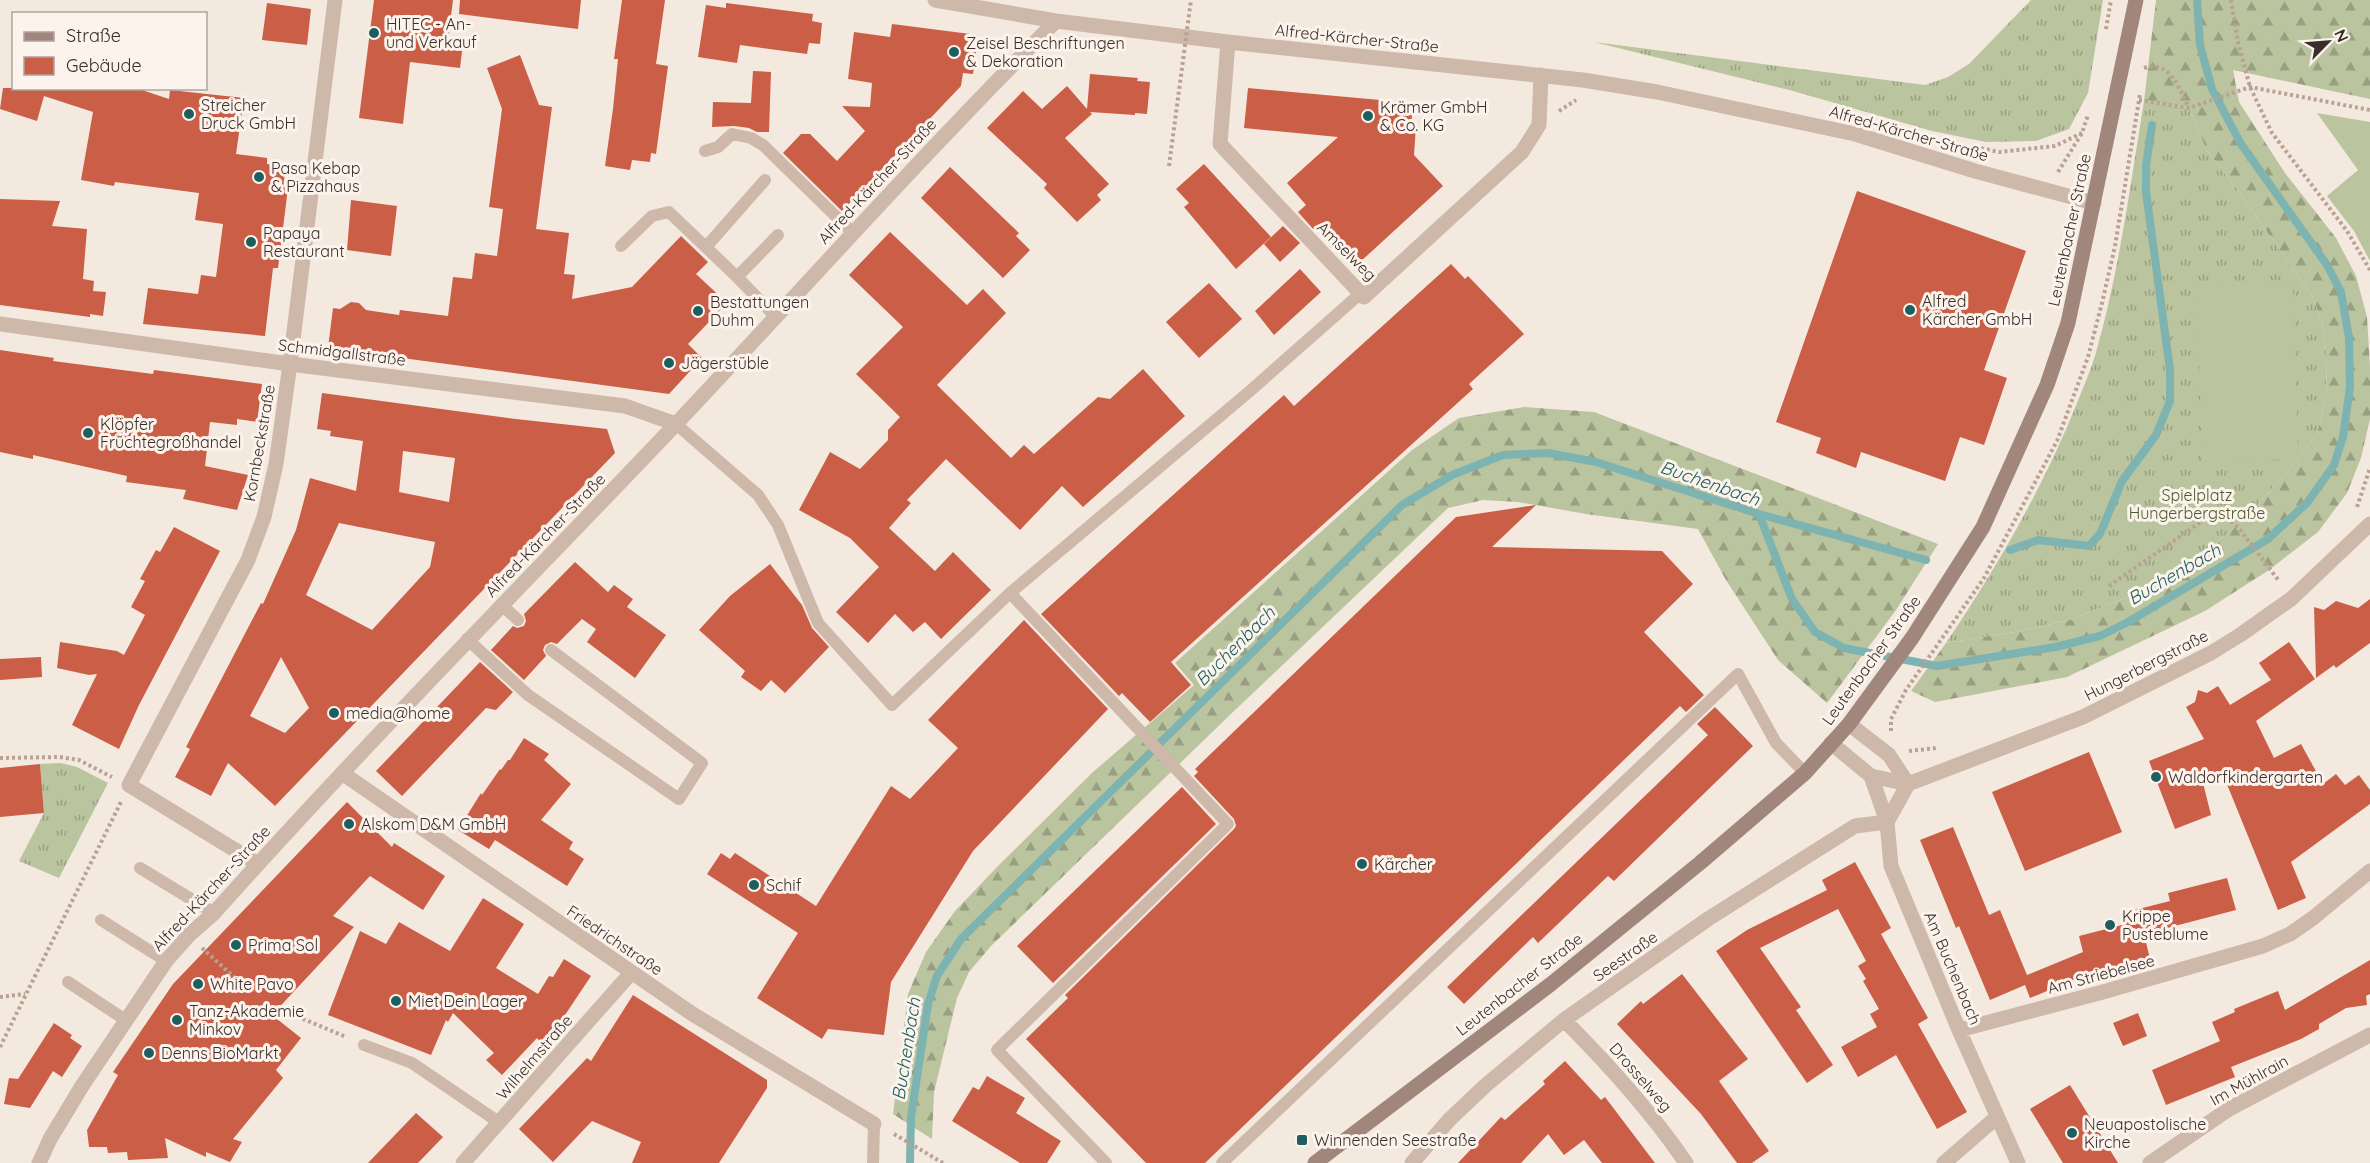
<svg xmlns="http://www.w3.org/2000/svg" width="2370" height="1163" font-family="Quicksand,sans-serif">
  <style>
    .grass { fill: url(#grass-tufts) }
    .forest { fill: url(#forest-firs) }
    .garden { fill: #bac49e }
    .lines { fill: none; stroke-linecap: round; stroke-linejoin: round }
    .stream { stroke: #7db3b1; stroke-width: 8 }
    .building { fill: #cb5e47; fill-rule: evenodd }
    .path { stroke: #b9a294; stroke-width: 4; stroke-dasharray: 3 3; stroke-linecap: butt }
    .lane { stroke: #cdb8aa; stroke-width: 12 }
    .street { stroke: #cdb8aa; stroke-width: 15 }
    .secondary { stroke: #a1877b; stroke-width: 15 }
    .path-bridge { stroke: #b9a294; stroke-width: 4; stroke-dasharray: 3 3; stroke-linecap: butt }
    .poi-dot { fill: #1d5e5e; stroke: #fbf3ec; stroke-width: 2 }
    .labels { text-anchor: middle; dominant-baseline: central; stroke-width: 6; stroke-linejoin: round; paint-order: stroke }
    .poi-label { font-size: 16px; fill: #3a2e2a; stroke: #fbf3ec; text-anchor: start }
    .street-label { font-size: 16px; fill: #3a2e2a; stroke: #fbf3ec }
    .park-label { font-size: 16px; fill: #4c5a2c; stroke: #fbf3ec }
    .water-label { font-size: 18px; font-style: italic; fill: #1d5e5e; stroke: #fbf3ec }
  </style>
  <defs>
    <pattern id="grass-tufts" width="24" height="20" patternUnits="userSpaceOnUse" patternTransform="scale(1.5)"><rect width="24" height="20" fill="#bac49e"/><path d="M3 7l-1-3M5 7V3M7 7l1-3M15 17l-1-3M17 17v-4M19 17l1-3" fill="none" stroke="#98a081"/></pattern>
    <pattern id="forest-firs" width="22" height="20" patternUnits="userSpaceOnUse" patternTransform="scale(1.5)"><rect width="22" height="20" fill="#bac49e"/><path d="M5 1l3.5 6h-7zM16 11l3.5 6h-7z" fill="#98a081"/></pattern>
  </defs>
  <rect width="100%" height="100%" fill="#f4e9df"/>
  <path class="grass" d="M2031 0H2103L2088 93 2069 129 2036 141 1986 142 1932 131 1793 91 1594 42 1925 85 1948 77 1969 64Z
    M2144 101 2189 108 2207 151 2234 185 2312 296 2322 322 2327 357 2326 397 2317 434 2298 459 2247 517 2221 539 2147 589 2070 620 2015 632 1946 643C1997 567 2043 488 2077 403 2083 388 2090 372 2095 356 2119 273 2130 187 2144 101Z
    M61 763 77 767 108 783 59 878 19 861 44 813 40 764Z"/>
  <path class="forest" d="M2156 0H2370V99L2233 70 2239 102 2285 173 2336 238 2356 276 2367 317 2370 367V419L2361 458 2347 493 2318 532 2269 570 2205 611 2067 677 1935 702 1911 691 1946 643 2015 632 2070 620 2147 589 2221 539 2247 517 2298 459 2317 434 2326 397 2327 357 2322 322 2312 296 2234 185 2207 151 2189 108 2144 101Z
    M1524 407 1594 412 1938 544 1896 610 1827 703 1778 660 1726 580 1698 529 1586 514 1518 502 1483 500 1448 508 1233 712 991 946 969 972 957 998 934 1092 932 1139 893 1114 908 994 926 952 955 911 998 866 1093 772 1194 685 1175 663 1412 450 1459 418Z"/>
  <path class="garden" d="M2317 113 2370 122V261L2354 231 2327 196 2358 170Z
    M2293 280 2298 459 2202 462 2197 282Z"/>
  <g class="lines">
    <path class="stream" d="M1759 514 1926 560
      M2010 550 2038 540 2089 546 2100 534 2122 481 2156 435 2170 401V370L2146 192V166L2152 125
      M910 1163 911 1117 928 1004 937 976 961 939 1402 505 1452 475 1503 455 1548 453 1596 462 1759 514 1792 599 1815 632 1844 648 1937 666 2055 647 2100 636 2128 622 2268 539 2307 503 2334 465 2343 437 2350 387 2349 338 2341 292 2327 265 2241 144 2212 89 2200 45 2197 0"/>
  </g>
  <path class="building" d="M374 0H453L448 41 463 43 460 68 410 62 403 124 359 118Z
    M460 0H581L578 29 459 14Z
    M622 0H665L656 64 668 66 656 154 651 153 650 162 632 160 630 170 605 166 613 109 618 59H614Z
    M267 3 311 9 307 45 262 40Z
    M726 3 813 14 812 21 822 23 820 44 809 43 807 54 740 45 737 63 698 57 706 5 726 8Z
    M892 24 978 35 973 74 963 73 961 86 842 211 783 153 801 134H810L837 161 865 131 842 106 870 107 872 83 848 79 854 32 890 37Z
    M520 55 539 105 552 107 536 229 569 233 564 274 575 275 572 299 632 287 681 236 708 262 696 274 727 303 688 344 702 358 669 394 328 348 333 308 340 309 351 302 359 303 366 310 399 315 400 310 448 316 453 277 472 279 475 253 497 256 503 209 489 207 502 109 487 68Z
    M753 71 771 72 769 132H757L749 128 734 126 712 127 713 102 751 103Z
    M1090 74 1138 78 1137 81 1150 82 1147 114 1135 113V115L1090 112 1092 114 1065 138 1109 184 1097 195 1101 200 1077 222 1044 188 1047 184 987 128 1023 91 1042 109 1067 86 1087 109Z
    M3 88H136L169 99 170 90 244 98 236 154 267 158V164L286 167 283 187 288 188 278 268H273L265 336 143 324 148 288 198 294 201 275 216 277 223 224 195 220 199 193 115 182 114 186 81 180 93 112 44 96 37 121 0 109Z
    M1248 88 1413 103 1411 126H1416L1414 155 1443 186 1359 263 1322 223 1314 230 1298 212 1306 205 1287 183 1338 137 1244 128Z
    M1204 164 1271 237 1236 269 1184 207 1189 203 1176 189Z
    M950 167 1019 233 1016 236 1030 250 1003 278 921 198Z
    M1857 191 2026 251 1984 370 2007 378 1984 445 1960 437 1945 481 1861 452 1856 468 1816 453 1821 438 1776 422Z
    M0 199 60 201 52 226 87 229 83 279 94 281 93 291 106 292 103 316 90 314V317L0 305Z
    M351 200 397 206 391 256 347 250Z
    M1283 226 1300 243 1280 262 1264 244Z
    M890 232 967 305 983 289 1006 313 937 385 1011 458 1024 445 1034 454 1098 397 1110 399 1143 369 1185 416 1083 507 1062 486 1020 530 946 459 907 500 911 503 889 528 935 571 953 552 991 590 941 639 925 622 913 632 895 614 868 643 836 612 879 567 850 538 799 510 830 452 860 469 888 440V430L900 417 856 374 903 327 849 275Z
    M1451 264 1465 279 1468 276 1524 334 1469 384 1473 389 1171 662 1191 685 1150 722 1122 693 1119 696 1041 614 1284 395 1294 406Z
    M1300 269 1321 292 1274 335 1255 311Z
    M1209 283 1242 319 1199 358 1166 322Z
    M0 350 54 358 53 361 153 374 154 370 262 384 257 422 237 419V425L210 422 205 466 248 475 237 510 183 499 186 490 126 482 127 476 33 455V459L0 452Z
    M322 393 516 419 607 429 615 453 275 806 228 763 211 796 175 777 190 749 186 747 261 603 263 604 296 530 310 478 356 491 363 441 330 436 331 431 317 429ZM403 451 455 458 449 502 399 492ZM339 523 435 542 430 567 372 630 306 595ZM281 657 309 708 285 733 250 716Z
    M1536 505 1492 547 1662 551 1693 584 1644 632 1704 695 1686 712 1680 706 1205 1163H1146L1026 1039 1068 998 1065 995 1234 829 1236 826 1234 819 1194 776 1198 772 1195 769 1456 517Z
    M174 527 220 551 139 705 119 749 72 725 97 674 89 675 57 668 60 642 117 651 124 655 145 615 131 607 145 581 140 579 156 550 160 552Z
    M575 562 608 592 614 585 633 599 627 607 666 635 635 678 587 642 596 629 582 619 557 644 551 642 545 645 543 650 546 656 524 680 491 650 513 626 517 628 524 626 526 621 524 614Z
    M770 564 802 605 812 628 829 647 785 693 771 680 761 691 741 677 745 671 699 630 730 596Z
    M2370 599V643L2336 668 2334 665 2316 678 2314 607 2324 610 2336 601 2358 608Z
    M1024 620 1108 709 973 851 891 982 884 1035 828 1029 822 1039 757 998 798 933 707 874 721 853 730 859 735 853 816 906 891 786 910 799 958 748 928 720Z
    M2289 642 2315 679 2256 721 2274 758 2301 744 2323 784 2336 774 2345 785 2359 775 2370 790V804L2291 862 2306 898 2278 910 2222 772 2202 779 2211 815 2175 829 2149 761 2204 739 2186 707 2195 702 2198 690 2207 693 2218 686 2230 705 2271 680 2259 663Z
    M41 657 42 677 0 680V659Z
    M480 662 513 692 496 710 486 708 402 796 376 771Z
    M1715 707 1753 746 1614 881 1608 876 1538 943 1533 937 1464 1004 1447 987 1708 735 1697 724Z
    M524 738 549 754 544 760 571 784 541 820 573 842 569 849 584 859 567 886 495 840 489 849 458 830 481 793 482 795 500 769 501 770 508 760H510Z
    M2089 752 2122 832 2025 871 1992 792Z
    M40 764 44 813 0 817V768Z
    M1182 787 1216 824 1053 983 1017 946Z
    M347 802 392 847 394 843 445 876 423 910 370 876 333 916 354 927 272 1015 301 1038 276 1070 283 1078 233 1139 242 1142 230 1162 206 1152V1157L165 1138 168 1158 128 1160 127 1152 108 1153 107 1147H89L87 1130 118 1075 113 1072 173 984Z
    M1953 827 1989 915 2000 910 2027 975 2083 952 2079 936 2126 924 2123 913 2170 901 2168 893 2227 878 2236 910 2144 934 2150 959 2076 979 2030 998 2025 985 1990 1000 1959 926 1956 928 1920 840Z
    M1855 862 1891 928 1881 934 1928 1018 1918 1024 1967 1112 1937 1129 1896 1055 1858 1077 1841 1047 1877 1027 1870 1014 1879 1009 1863 981 1866 979 1858 966 1866 961 1838 909 1760 948 1801 1007 1796 1010 1833 1065 1807 1083 1716 951 1747 930 1827 890 1822 880Z
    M483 898 524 924 496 968 538 994 549 976 553 977 564 959 591 976 561 1021 541 1043 537 1038 502 1075 486 1060 494 1053 453 1013 448 1022 446 1020 431 1055 328 1015 360 931 386 944 399 922 450 951Z
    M2370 960V994L2366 996 2367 1005 2346 1008 2319 1024V1029L2301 1039 2231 1067 2235 1077 2166 1105 2152 1070 2220 1041 2212 1022 2235 1012 2234 1009 2278 991 2285 1010Z
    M1682 974 1748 1059 1719 1081 1769 1151 1752 1163H1737L1701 1114 1617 1024 1641 1001 1643 1004Z
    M633 995 767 1080V1088L719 1163H632L641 1142 592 1121 553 1162 519 1129 587 1058 591 1061Z
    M2138 1013 2147 1036 2123 1046 2113 1023Z
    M54 1023 72 1035 70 1038 82 1046 62 1077 53 1071 30 1108 4 1104 9 1078 18 1079Z
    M1565 1061 1601 1100 1605 1097 1655 1163H1602L1584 1140 1564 1155 1548 1134 1521 1163H1458L1501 1117 1505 1120 1545 1084 1543 1081Z
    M987 1076 1025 1098 1016 1113 1061 1141 1047 1163H1020L952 1121 973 1087 979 1090Z
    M2070 1085 2118 1163H2063L2030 1109Z
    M416 1113 443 1137 418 1163H368Z"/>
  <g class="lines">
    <path class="path" d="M2231 0 2238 42 2250 87 2272 133 2347 231 2370 270
      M2106 29 2111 0
      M2144 68C2170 60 2179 88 2189 108
      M2139 100 2189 108 2250 87 2370 110
      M1559 111 1576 100
      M1975 147 1999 152 2055 146 2082 133
      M2058 172 2082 133 2088 115
      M2357 507 2370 468
      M2109 586 2218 510 2238 527 2279 581
      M1891 731V719L1906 690 1984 578 2057 441 2088 357 2102 303 2115 246 2140 94
      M1909 751 1937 748
      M0 758 60 757 79 760 112 777
      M202 948 246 988
      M0 997 25 994
      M275 1007 346 1037
      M0 1047 121 802
      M894 1134 943 1163"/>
    <path class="lane" d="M705 151 718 147 732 134 751 138 763 145 853 233
      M621 246 652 216 669 212 737 277
      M706 247 765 180
      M775 316 737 277 778 235
      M676 424 758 495 778 525 818 623 892 705 1010 593 1250 391 1361 293
      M1010 593 1228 824 997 1050 1106 1163
      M502 605 518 620
      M467 639 528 695 679 799 702 763 551 650
      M140 868 214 913
      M101 920 166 961
      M68 982 127 1021
      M364 1045 412 1063 500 1123
      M873 1163 874 1124
      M1222 1163 1738 674 1776 743 1805 773"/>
    <path class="street" d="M935 0 1056 21 1228 42 1583 80 1657 92 1855 134 1975 171 2094 203
      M1228 42 1220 144 1364 297 1522 152 1539 125 1541 75
      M0 324 290 364 625 406 676 424
      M1849 724 1889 755 1908 784
      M1831 743 1871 776 1908 784
      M342 773 691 1013 874 1124
      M1908 784 2083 717 2211 653 2240 635 2291 599 2370 524
      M1908 784 1887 822 1891 866 1959 1030 2018 1163
      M258 864 129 785 248 560 264 517 276 464 290 364 335 0
      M1564 1020C1609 1065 1650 1110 1686 1163
      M1959 1030 2103 992 2263 946 2290 934 2313 918 2370 871
      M39 1163 50 1139 82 1086 166 961 189 935 214 913C363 746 521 587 675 425 802 290 925 152 1056 21
      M463 1163 631 973
      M1412 1163 1449 1120 1486 1085 1564 1020 1708 919 1855 826 1887 822 1871 776
      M1944 1163 1997 1117
      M2150 1163 2229 1109 2370 1035"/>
    <path class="secondary" d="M1315 1163 1551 984 1700 863 1805 773 1849 724 1912 638 1983 527 2047 385 2068 323 2136 0"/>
    <path class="path-bridge" d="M1169 166 1191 0"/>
  </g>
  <g class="poi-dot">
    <circle cx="374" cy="33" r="6"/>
    <circle cx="954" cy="52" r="6"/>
    <circle cx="189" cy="114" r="6"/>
    <circle cx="1368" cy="116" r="6"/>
    <circle cx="259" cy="177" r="6"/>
    <circle cx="251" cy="242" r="6"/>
    <circle cx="1910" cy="310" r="6"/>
    <circle cx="698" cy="311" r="6"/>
    <circle cx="669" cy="363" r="6"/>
    <circle cx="88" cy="433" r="6"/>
    <circle cx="334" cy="713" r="6"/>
    <circle cx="2156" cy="777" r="6"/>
    <circle cx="349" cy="824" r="6"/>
    <circle cx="1362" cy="864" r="6"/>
    <circle cx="754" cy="885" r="6"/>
    <circle cx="2110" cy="925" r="6"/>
    <circle cx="236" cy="945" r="6"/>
    <circle cx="198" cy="984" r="6"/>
    <circle cx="396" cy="1001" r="6"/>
    <circle cx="177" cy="1020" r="6"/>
    <circle cx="149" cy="1053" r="6"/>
    <circle cx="2072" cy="1133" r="6"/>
    <rect x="1296" y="1134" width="12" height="12" rx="3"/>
  </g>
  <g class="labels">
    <g class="poi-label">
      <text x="386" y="24">HITEC - An-<tspan x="386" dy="18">und Verkauf</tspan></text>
      <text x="966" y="43">Zeisel Beschriftungen<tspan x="966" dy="18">&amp; Dekoration</tspan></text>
      <text x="201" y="105">Streicher<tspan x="201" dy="18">Druck GmbH</tspan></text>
      <text x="1380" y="107">Krämer GmbH<tspan x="1380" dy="18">&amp; Co. KG</tspan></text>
      <text x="271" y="168">Pasa Kebap<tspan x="271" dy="18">&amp; Pizzahaus</tspan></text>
      <text x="263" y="233">Papaya<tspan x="263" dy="18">Restaurant</tspan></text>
      <text x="1922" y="301">Alfred<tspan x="1922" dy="18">Kärcher GmbH</tspan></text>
      <text x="710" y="302">Bestattungen<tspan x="710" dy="18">Duhm</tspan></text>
      <text x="681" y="363">Jägerstüble</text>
      <text x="100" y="424">Klöpfer<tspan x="100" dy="18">Früchtegroßhandel</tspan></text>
      <text x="346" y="713">media@home</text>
      <text x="2168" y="777">Waldorfkindergarten</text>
      <text x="361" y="824">Alskom D&amp;M GmbH</text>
      <text x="1374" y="864">Kärcher</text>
      <text x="766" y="885">Schif</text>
      <text x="2122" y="916">Krippe<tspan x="2122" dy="18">Pusteblume</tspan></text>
      <text x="248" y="945">Prima Sol</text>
      <text x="210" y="984">White Pavo</text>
      <text x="408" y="1001">Miet Dein Lager</text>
      <text x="189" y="1011">Tanz-Akademie<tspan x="189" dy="18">Minkov</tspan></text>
      <text x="161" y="1053">Denns BioMarkt</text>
      <text x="2084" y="1124">Neuapostolische<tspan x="2084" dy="18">Kirche</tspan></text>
      <text x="1314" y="1140">Winnenden Seestraße</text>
    </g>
    <g class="street-label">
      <text transform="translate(1357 38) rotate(6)">Alfred-Kärcher-Straße</text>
      <text transform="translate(1909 133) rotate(16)">Alfred-Kärcher-Straße</text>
      <text transform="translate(877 181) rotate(-47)">Alfred-Kärcher-Straße</text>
      <text transform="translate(2069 230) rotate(-78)">Leutenbacher Straße</text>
      <text transform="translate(1347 251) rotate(45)">Amselweg</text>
      <text transform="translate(342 352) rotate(7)">Schmidgallstraße</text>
      <text transform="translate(259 443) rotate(-80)">Kornbeckstraße</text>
      <text transform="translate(545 535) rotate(-46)">Alfred-Kärcher-Straße</text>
      <text transform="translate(1871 660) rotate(-54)">Leutenbacher Straße</text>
      <text transform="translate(2146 665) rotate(-27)">Hungerbergstraße</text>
      <text transform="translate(211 888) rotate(-47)">Alfred-Kärcher-Straße</text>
      <text transform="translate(615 940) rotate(34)">Friedrichstraße</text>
      <text transform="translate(1625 956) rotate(-35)">Seestraße</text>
      <text transform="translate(1953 968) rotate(67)">Am Buchenbach</text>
      <text transform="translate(2101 974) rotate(-15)">Am Striebelsee</text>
      <text transform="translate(1519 984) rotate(-38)">Leutenbacher Straße</text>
      <text transform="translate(534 1057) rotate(-49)">Wilhelmstraße</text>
      <text transform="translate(1641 1077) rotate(49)">Drosselweg</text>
      <text transform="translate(2249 1080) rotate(-29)">Im Mühlrain</text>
    </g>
    <g class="park-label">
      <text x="2197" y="495">Spielplatz<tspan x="2197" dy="18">Hungerbergstraße</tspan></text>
    </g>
    <g class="water-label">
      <text transform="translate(1710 483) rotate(19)">Buchenbach</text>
      <text transform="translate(2174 574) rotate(-30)">Buchenbach</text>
      <text transform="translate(1235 646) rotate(-45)">Buchenbach</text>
      <text transform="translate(906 1049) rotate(-81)">Buchenbach</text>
    </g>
  </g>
  <rect x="12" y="12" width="195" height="78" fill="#fbf3ec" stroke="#aea49e" stroke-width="1.5"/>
  <rect x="24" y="32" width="30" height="9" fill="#a1877b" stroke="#aea49e" stroke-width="1.5"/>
  <text x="66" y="42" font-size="18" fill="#3a2e2a">Straße</text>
  <rect x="24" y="57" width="30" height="18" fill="#cb5e47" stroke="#aea49e" stroke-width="1.5"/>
  <text x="66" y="72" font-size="18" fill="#3a2e2a">Gebäude</text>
  <g transform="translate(2328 42) rotate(65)" stroke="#fbf3ec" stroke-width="4.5" paint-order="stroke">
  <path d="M0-4.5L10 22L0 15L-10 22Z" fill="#3a2e2a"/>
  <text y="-9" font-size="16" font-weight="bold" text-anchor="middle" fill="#3a2e2a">N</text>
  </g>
</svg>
